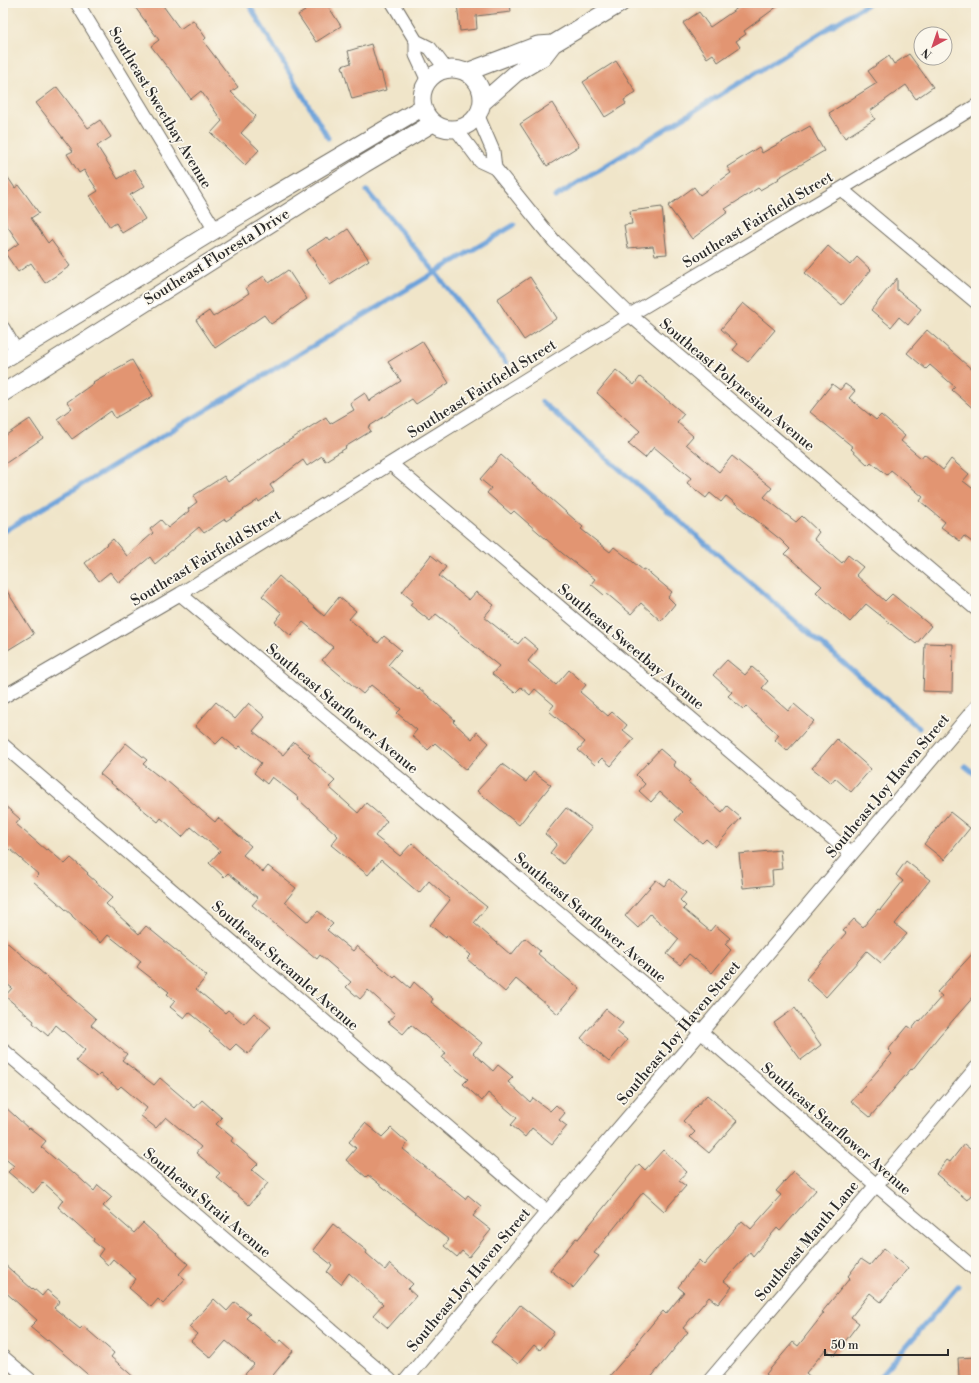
<svg xmlns="http://www.w3.org/2000/svg" width="979" height="1383" font-family="'Libre Bodoni',serif">
  <style>
    .lines { fill: none; stroke-linecap: round; stroke-linejoin: round }
    .stream { stroke: #6ca2da; stroke-width: 5 }
    .building { fill: #e29572 }
    .minor-casing { stroke: #706c62; stroke-width: 15 }
    .tertiary-casing { stroke: #706c62; stroke-width: 19 }
    .minor { stroke: #fff; stroke-width: 13 }
    .tertiary { stroke: #fff; stroke-width: 17 }
    .labels { text-anchor: middle; dominant-baseline: central; stroke-width: 3.5; stroke-linejoin: round; paint-order: stroke }
    .street-label { font-size: 15px; fill: #2b2b2b; stroke: #fbf7ec }
  </style>
  <rect width="100%" height="100%" fill="#fbf7ec"/>
  <filter id="ink" filterUnits="userSpaceOnUse"><feTurbulence type="fractalNoise" baseFrequency=".025" numOctaves="2"/><feDisplacementMap in="SourceGraphic" scale="8" xChannelSelector="R" yChannelSelector="G"/><feConvolveMatrix kernelMatrix="1 2 1 2 8 2 1 2 1" color-interpolation-filters="sRGB"/></filter>
  <filter id="wash" filterUnits="userSpaceOnUse"><feTurbulence type="fractalNoise" baseFrequency=".012" numOctaves="4" result="noise"/><feDisplacementMap in="SourceGraphic" scale="16" xChannelSelector="R" yChannelSelector="G"/><feGaussianBlur stdDeviation="0.9" result="paint"/><feColorMatrix in="noise" values="0 0 0 0 0 0 0 0 0 0 0 0 0 0 0 0 0 1.4 0 .05"/><feComposite in="paint" operator="in"/></filter>
  <g filter="url(#wash)">
    <rect width="100%" height="100%" fill="#f0e5c9"/>
    <g class="lines">
      <path class="stream" d="M248 3 328 138
        M367 191 435 272 506 363
        M555 197 869 3
        M542 402 919 728
        M3 532 514 225
        M965 766 976 775
        M877 1380 958 1286"/>
    </g>
    <g id="blocks">
      <path class="building" d="M132 3H161L180 29 193 20 206 38 203 41 238 87 231 92 256 116 241 133 259 150 245 165 211 133 222 121 201 91 191 99 168 67H167L151 46 159 40Z
        M299 3H326L341 26 316 42 298 15 305 11Z
        M457 3H510L511 12 476 16 477 29 460 31Z
        M745 3H782L744 31 746 34 736 41 740 47 718 62 713 54 707 58 683 23 699 12 710 27Z
        M371 44 379 72 381 71 386 90 352 99 342 66 351 63 348 51Z
        M909 54 933 87 916 99 906 85 870 111 875 119 845 138 829 113 877 83 868 71 889 56 894 64Z
        M616 61 636 92 624 100 626 104 605 117 583 82Z
        M57 87 88 128 100 120 111 137 97 146 118 179 134 169 145 186 130 195 145 219 122 233 116 223 110 227 90 196 98 191 84 170 79 173 67 154 73 151 36 103Z
        M552 103 579 146 547 166 520 124Z
        M810 126 824 151 778 178 779 179 760 190 758 188 725 209 728 212 692 239 668 206 694 187 700 195 731 173 727 167 759 147 762 153Z
        M3 170 15 188 19 185 39 213 31 218 48 243 51 240 70 266 45 283 31 263 18 272 5 253 19 243 3 220Z
        M662 207 667 254 655 255 653 246 628 248 624 225 632 224 630 211Z
        M348 229 369 260 330 285 307 250 327 237 330 241Z
        M828 246 850 265 857 257 871 270 842 305 805 273Z
        M288 270 307 299 271 324 264 315 215 348 196 320 209 311 213 317 249 293 246 288 264 276 269 283Z
        M530 277 557 318 524 340 497 299Z
        M897 278V290L921 309 908 325 899 317 891 327 871 310Z
        M743 303 775 330 748 362 733 350 738 344 721 329Z
        M927 330 976 373V411L952 390 955 387 930 365 926 369 907 353Z
        M422 341 449 383 416 404 412 399 368 427 371 431 345 447 346 448 325 461 322 456 307 466 303 460 270 485 274 491 259 502 258 500 226 521 225 519 204 533 199 527 155 564 150 557 119 583 110 572 99 581 85 563 113 539 127 556 153 533 150 529 161 520 168 528 189 511 188 509 197 502 193 496 224 476 228 482 274 450 326 417 330 424 354 410 350 403 365 393 369 401 401 381 388 362Z
        M132 360 153 396 115 418 111 411 72 439 57 419 72 408 67 402 94 383 93 382Z
        M616 370 634 385 640 377 684 414 677 422 693 436 686 444 719 472 732 456 772 488 764 497 796 522 802 516 819 532 814 539 842 563 848 555 863 567 856 575 885 601 892 594 931 626 916 644 866 604 850 622 816 592 822 586 785 554 790 549 781 540 726 496 721 502 710 493 706 498 687 483 691 478 654 447 645 458 628 444 640 431 597 393Z
        M832 384 840 390 845 384 855 391 849 398 876 420 881 415 905 436 901 441 921 458 924 454 943 470 951 459 969 474 963 481 976 491V545L964 536 960 541 941 527 945 522 920 501 923 497 891 470 887 475 871 462 868 465 851 449 853 447 810 412Z
        M30 419 43 438 3 465V437Z
        M501 455 583 527 581 529 610 552 614 547 643 570 645 569 672 592 668 597 675 604 661 621 641 603 631 614 606 593 604 595 591 584 595 579 562 553 514 511 511 514 487 493 491 488 480 479Z
        M431 555 446 567 439 576 469 600 476 592 494 605 484 617 518 644 524 637 538 649 528 661 556 685 569 670 586 685 580 692 608 716 612 712 627 725 623 730 634 739 611 766 602 758 595 765 578 750 585 742 549 711 554 705 535 689 530 695 521 687 515 693 492 674 499 666 458 633 459 632 436 614 430 621 410 605 413 601 402 592Z
        M279 576 324 616 339 597 356 611 349 619 378 643 384 636 401 650 388 665 418 689 419 688 455 720 453 722 472 739 477 732 489 743 466 770 435 743 428 750 412 736 417 730 397 713 401 709 371 685 363 694 322 660 333 647 303 622 291 636 275 622 282 613 262 596Z
        M3 585 34 634 3 653Z
        M925 643 953 644 952 692 923 691Z
        M727 660 745 675 752 667 768 681 762 688 788 711 794 704 814 721 787 751 775 740 779 735 746 706 743 709 728 696 732 692 713 675Z
        M216 702 235 719 249 703 265 717 253 731 283 755 294 742 310 755 308 757 335 781 329 787 358 813 366 803 387 821 375 836 400 856 412 843 447 875 487 907 474 923 511 955 525 938 540 951 538 954 580 989 558 1014 516 979 505 992 467 959 471 955 447 935 446 938 430 925 450 900 429 881 419 893 381 860 368 875 331 845 338 836 298 799 299 798 272 777 267 784 254 773 261 763 240 746 237 749 223 737 216 744 195 726Z
        M837 739 871 769 851 792 835 778 831 783 812 768Z
        M126 743 147 760 143 764 166 782 167 781 215 822 218 818 251 846 243 855 263 872 268 866 296 888 285 902 308 922 318 911 333 924 327 930 353 951 357 946 394 978 396 976 410 988 414 982 433 999 431 1002 482 1043 473 1053 493 1071 498 1065 513 1077 508 1082 530 1102 533 1098 550 1111 556 1105 565 1113 559 1120 567 1126 552 1144 532 1128 525 1137 511 1125 517 1118 488 1093 482 1101 463 1084 468 1079 442 1058 446 1053 411 1025 403 1034 388 1022 395 1014 368 990 360 999 346 987 351 982 320 955 317 959 252 905 258 898 228 873 224 877 209 863 220 851 191 827 182 837 161 818 158 822 100 774Z
        M660 749 675 762 673 765 690 780 688 782 722 812 727 806 741 818 715 847 706 839 702 843 675 820 682 812 660 792 651 802 639 791 645 784 636 775Z
        M502 764 526 782 533 772 551 785 519 825 477 791Z
        M3 804 20 819 16 824 46 850 48 849 65 864 71 858 88 873 87 874 113 897 106 904 139 934 146 926 207 976 196 989 225 1013 228 1010 244 1024 254 1013 271 1027 248 1054 236 1044 230 1050 209 1032 211 1030 189 1012 184 1018 170 1007 175 1001 167 994 169 992 137 967 141 961 108 935 101 943 72 916V915L33 881 39 875 10 849 3 858Z
        M566 808 592 828 563 864 550 853 557 844 545 834Z
        M950 812 970 828 944 860 924 844Z
        M780 850 782 869 772 870 773 885 743 888 739 854Z
        M906 861 930 880 895 924 907 934 881 963 867 951 826 997 806 979 846 933 843 931 854 919 863 927 878 909 880 910 903 881 896 875Z
        M670 879 686 893 680 900 686 906 683 909 710 931 715 925 730 938 725 944 731 950 712 973 689 954 680 965 667 954 679 939 650 914 638 928 625 916 656 880 664 886Z
        M3 939 96 1019 91 1025 127 1054 122 1060 154 1085 160 1078 195 1108 202 1100 222 1118 216 1124 233 1138 231 1141 258 1164 252 1170 268 1183 249 1205 216 1177 220 1173 196 1153 201 1147 166 1117 156 1128 141 1116 147 1108 121 1086 118 1089 100 1074 97 1077 76 1061 85 1050 56 1025 48 1036 33 1023 34 1021 5 996 12 988 3 981Z
        M976 950V994L939 1036 912 1070 911 1069 870 1117 851 1101 892 1054 888 1050 908 1026 912 1029 919 1020 920 1021 942 996 937 992Z
        M795 1008 821 1045 801 1060 774 1023Z
        M606 1009 623 1023 616 1031 627 1040 609 1062 581 1038Z
        M707 1095 737 1121 709 1153 690 1137 695 1132 683 1121Z
        M3 1105 29 1129 30 1128 46 1141 41 1147 73 1174 74 1173 94 1191 98 1185 112 1197 103 1206 134 1233 143 1223 188 1264 179 1274 185 1279 163 1304 158 1299 151 1307 129 1288 136 1279 113 1259 108 1265 98 1256 103 1249 93 1241 94 1239 58 1207 63 1200 43 1182 33 1193 8 1172 14 1166 3 1157Z
        M365 1123 382 1137 391 1128 408 1143 403 1149 465 1199 468 1195 481 1206 473 1216 491 1230 469 1257 462 1251 457 1257 444 1246 449 1240 368 1175 366 1177 346 1160 356 1148 349 1142Z
        M964 1144 976 1154V1189L967 1200 936 1174 947 1160 950 1162Z
        M663 1150 687 1172 679 1181 686 1186 664 1211 643 1192 594 1253 599 1256 573 1288 550 1270 576 1238 578 1239 639 1164 645 1170Z
        M794 1171 816 1190 780 1231 777 1228 753 1256 750 1252 724 1281 732 1287 718 1304 709 1297 683 1328 688 1332 649 1380H606L638 1343 637 1342 663 1311 666 1314 684 1292 678 1287 699 1260 704 1265 742 1221 751 1229 781 1195 776 1191Z
        M333 1224 367 1251 366 1253 385 1270 390 1264 413 1284 408 1289 416 1296 388 1328 373 1315 383 1304 349 1273 341 1284 327 1272 332 1265 313 1250Z
        M884 1248 908 1268 881 1302 870 1293 851 1317 859 1323 834 1356 826 1349 806 1373 814 1380H773L766 1374 793 1342 798 1346 824 1313 822 1312 850 1278 848 1276 861 1259 870 1265Z
        M3 1263 32 1289 33 1288 42 1296 47 1290 60 1301 54 1308 80 1329 83 1326 114 1353 111 1357 137 1380H94L48 1340 47 1341 30 1327 37 1320 3 1290Z
        M214 1299 227 1311 235 1302 250 1314 246 1318 278 1344 281 1340 293 1351 269 1380H240L254 1364 226 1341 211 1358 191 1341 197 1334 189 1327Z
        M520 1305 554 1332 540 1350 534 1345 518 1364 491 1342Z
        M976 1357V1376L959 1377 958 1358Z"/>
    </g>
  </g>
  <g filter="url(#ink)">
    <use href="#blocks" fill-opacity="0" stroke="#706c62" stroke-width="1"/>
    <g class="lines">
      <g class="minor-casing">
        <path id="minor" d="M77 3 215 230
          M393 3 416 41V55L428 81
          M416 41 430 48 446 69
          M478 116 493 151 495 168
          M456 129 480 161 495 168 554 241 630 315 976 609
          M841 189 976 302
          M3 328 17 352
          M391 464 851 854
          M180 594 701 1032 876 1185 976 1270
          M3 697 180 594 630 315 841 189 976 106
          M3 745 547 1212
          M3 1050 390 1380
          M3 1357 30 1380
          M406 1380 547 1212 701 1032 976 707
          M710 1380 976 1068"/>
      </g>
      <g class="tertiary-casing">
        <path id="tertiary" d="M422 99a30 30 0 1 1 60 0a30 30 0 1 1-60 0Z
          M467 72 538 45 553 44
          M482 103 516 73 543 57 553 44 621 3
          M3 360 215 230 423 107
          M3 393 364 164 433 123"/>
      </g>
      <use href="#minor" class="minor"/>
      <use href="#tertiary" class="tertiary"/>
    </g>
  </g>
  <g class="labels">
    <g class="street-label">
      <text transform="translate(160 108) rotate(59)">Southeast Sweetbay Avenue</text>
      <text transform="translate(758 220) rotate(-31)">Southeast Fairfield Street</text>
      <text transform="translate(217 257) rotate(-32)">Southeast Floresta Drive</text>
      <text transform="translate(737 385) rotate(40)">Southeast Polynesian Avenue</text>
      <text transform="translate(482 389) rotate(-32)">Southeast Fairfield Street</text>
      <text transform="translate(206 558) rotate(-31)">Southeast Fairfield Street</text>
      <text transform="translate(631 647) rotate(40)">Southeast Sweetbay Avenue</text>
      <text transform="translate(342 709) rotate(40)">Southeast Starflower Avenue</text>
      <text transform="translate(888 786) rotate(-50)">Southeast Joy Haven Street</text>
      <text transform="translate(590 918) rotate(40)">Southeast Starflower Avenue</text>
      <text transform="translate(285 966) rotate(41)">Southeast Streamlet Avenue</text>
      <text transform="translate(679 1033) rotate(-50)">Southeast Joy Haven Street</text>
      <text transform="translate(836 1129) rotate(41)">Southeast Starflower Avenue</text>
      <text transform="translate(207 1203) rotate(40)">Southeast Strait Avenue</text>
      <text transform="translate(807 1241) rotate(-50)">Southeast Manth Lane</text>
      <text transform="translate(469 1280) rotate(-50)">Southeast Joy Haven Street</text>
    </g>
  </g>
  <rect width="979" height="1383" fill="none" stroke="#fbf7ec" stroke-width="16"/>
  <g transform="translate(933 46) rotate(220)"><circle r="19" fill="#fbf7ec" stroke="#a8a59f"/>
  <path d="M0-3L7 15L0 10L-7 15Z" fill="#d1495b"/>
  <text y="-6" font-size="11" font-weight="bold" text-anchor="middle" fill="#2b2b2b">N</text>
  </g>
  <path d="M825 1349v6h123v-6" fill="none" stroke="#2b2b2b" stroke-width="2"/>
  <text x="831" y="1349" font-size="12" fill="#2b2b2b" stroke="#fbf7ec" stroke-width="3" paint-order="stroke">50 m</text>
</svg>
